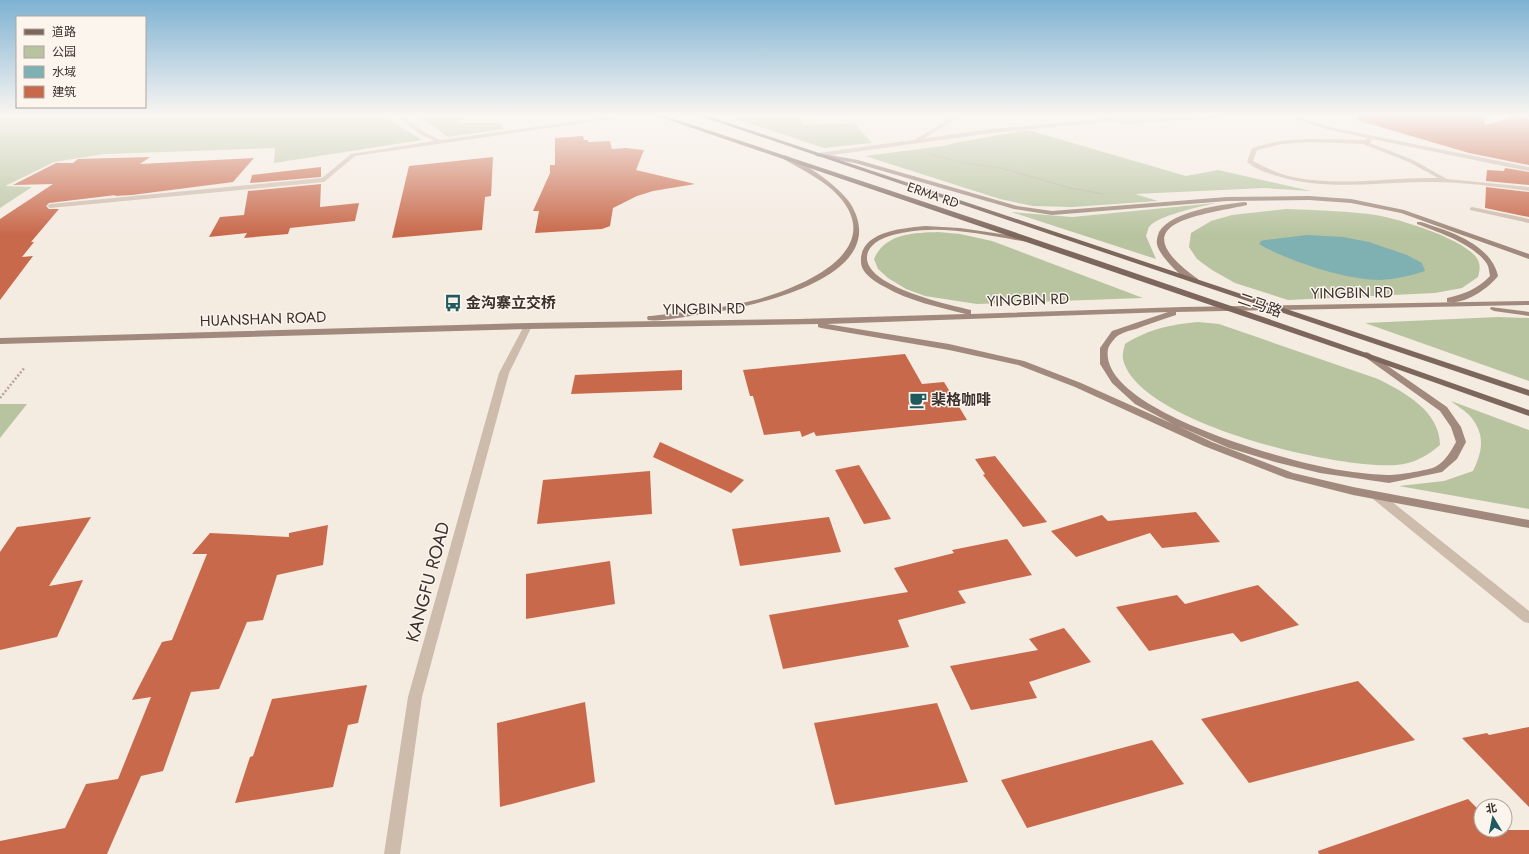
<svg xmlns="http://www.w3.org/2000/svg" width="1529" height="854" font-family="Jost,'Noto Sans SC',sans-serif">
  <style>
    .green { fill: #b8c4a0 }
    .water { fill: #7fb0b2 }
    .building { fill: #c8694b }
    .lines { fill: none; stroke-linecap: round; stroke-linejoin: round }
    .path-far1 { stroke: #b9a596; stroke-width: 1.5; stroke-dasharray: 1 1; stroke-linecap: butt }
    .path { stroke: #b9a596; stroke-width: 2.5; stroke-dasharray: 2 2; stroke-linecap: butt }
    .lane { fill: #cdbbac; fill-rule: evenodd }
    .street { fill: #cdbbac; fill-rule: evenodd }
    .secondary { fill: #a18a7d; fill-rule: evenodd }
    .primary { fill: #7d675c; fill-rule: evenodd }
    .labels { text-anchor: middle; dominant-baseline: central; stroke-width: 3; stroke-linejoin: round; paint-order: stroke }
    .far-street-label { font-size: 13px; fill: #3b302b; stroke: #fbf5ee }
    .street-label { font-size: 15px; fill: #3b302b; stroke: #fbf5ee }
    .poi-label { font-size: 15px; font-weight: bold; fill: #3b302b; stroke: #fbf5ee; text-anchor: start }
    .near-street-label { font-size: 18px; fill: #3b302b; stroke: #fbf5ee }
  </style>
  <rect width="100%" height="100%" fill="#f4ebe1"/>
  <path class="green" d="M0 115H386L391 121 422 140 274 163 275 148 104 154 54 162 5 186 32 187 0 208Z
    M417 115H465L457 123H501L503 129 448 137Z
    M724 115H798L804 125 854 123 872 143 824 148Z
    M1028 130 1186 176 1218 170 1311 191 1264 188 1135 194 1158 201 1072 207 1033 206 1000 199 865 156 943 146 959 142Z
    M1216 203C1202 206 1156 216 1149 227 1148 229 1147 233 1146 236L1156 259 1011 212 1072 217Z
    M1286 209C1314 210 1341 211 1369 214 1394 217 1460 237 1476 257 1481 263 1480 270 1478 277L1462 288 1435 293 1288 300 1235 283 1212 270 1197 259 1189 247 1191 233 1211 221 1232 215Z
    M938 232 960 234 992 241 1143 298 977 304 925 296 906 289 888 278 878 269 874 259C885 233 914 233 938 232Z
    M1498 317 1529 318V381L1365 323Z
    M1198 322 1219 324 1378 379C1404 392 1440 411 1440 445 1427 456 1413 464 1396 465 1339 470 1137 423 1123 359 1122 355 1124 348 1125 344 1149 329 1169 325 1198 322Z
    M1451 401 1529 430V509L1399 486 1444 481 1473 471C1482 452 1486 436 1471 417 1466 411 1457 406 1451 401Z
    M0 404H27L0 438Z"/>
  <path class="water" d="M1307 235 1343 237 1369 242 1407 255 1422 263 1425 271C1410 276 1396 279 1380 280 1346 280 1288 261 1259 244L1261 241 1265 240Z"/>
  <path class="building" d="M1358 115H1484L1485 125 1519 116 1529 119V165L1469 153 1357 120Z
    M583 136 584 140H588V142L610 141 612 149 626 148 644 150 636 170 695 184 653 191 637 196 613 208 610 226 602 229 535 233 539 211H533L550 173V165H555V138Z
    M150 157 140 164 254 158 233 182 132 195 114 196 116 195 49 203 46 206 49 209H59L31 242H34L22 257 33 256 0 300V219L53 184 13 185 56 163H73L78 159Z
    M493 157 491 196 485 197 482 230 392 238 409 166Z
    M321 167V177L250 183 252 175Z
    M1505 168 1529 172V185L1486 181 1487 170 1504 171Z
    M321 184 320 207 359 203 355 221 290 228 288 234 244 238 247 233 209 237 220 217 244 215 248 191Z
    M1486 187 1529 192V217L1485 208Z
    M905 354 922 384 944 382 967 420 816 436 814 432 802 437 800 431 764 435 753 396H750L743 370Z
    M682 370V390L571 394 575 375Z
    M660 442 744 480 731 493 653 457Z
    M995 456 1047 522 1023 527 983 475 985 474 975 459Z
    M859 465 891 519 864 524 835 470Z
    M650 471 652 514 537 524 543 480Z
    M1196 512 1220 542 1162 548 1150 533 1076 557 1051 531 1102 515 1108 521Z
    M91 517 49 586 83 580 57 637 0 650V552L17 527Z
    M829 517 841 552 740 566 732 529Z
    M328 525 323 565 277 575 263 620 247 622 219 689 191 692 163 771 141 776 107 854H0V841L65 828 86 784 118 779 151 697 132 700 162 642 172 640 207 554H192L210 533 289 537V533Z
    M1007 539 1032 575 958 591 966 603 898 620 909 647 783 669 769 615 908 592 894 568 954 553 952 550Z
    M610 561 615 604 526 619V574Z
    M1258 585 1299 625 1241 642 1233 633 1149 651 1116 607 1177 595 1185 604Z
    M1064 628 1091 662 1029 682 1037 698 971 710 950 666 1038 650 1029 639Z
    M1358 681 1415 740 1249 783 1201 719Z
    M367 685 358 723 348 725 333 787 235 803 250 757 253 756 272 699Z
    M585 702 595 782 500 807 497 723Z
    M937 703 968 782 835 805 814 723Z
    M1529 727V807L1462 738 1487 733 1489 735Z
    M1152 740 1184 784 1027 828 1001 780Z
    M1468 799 1481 812V830H1529V854H1319L1318 851Z"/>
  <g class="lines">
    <path class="path-far1" d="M929 154 964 163 1001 168 1070 188 1103 194"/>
    <path class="path" d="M0 398 25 367"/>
    <path class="lane" d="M395 115H401L424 132 440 140 622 115H638L355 156 324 182 50 208 47 206 50 204 322 178 351 154 434 141 420 134Z
      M956 115H962L916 143 911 142Z
      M1472 207 1529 219V223L1470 210V208Z
      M1377 492 1381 493 1529 611V623L1524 622 1373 499 1371 496 1373 493Z"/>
    <path class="street" d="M1221 115H1257L1125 124 1115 121 992 133 818 157 815 155 818 153 992 129 1106 119V117L1108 116 1125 120Z
      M1284 115H1292L1329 127 1529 167V171L1372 139 1370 143 1413 160 1447 179 1529 187V191C1497 187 1464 182 1432 182 1380 181 1328 192 1277 176 1267 173 1255 169 1247 162L1252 148C1290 135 1327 140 1366 140L1367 138 1326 129ZM1310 142 1363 144 1409 162 1438 178C1390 177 1341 187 1293 177 1279 174 1266 168 1253 161L1257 150 1282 144Z
      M528 323 532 326 509 373 422 697 400 854H384L408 697 499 373 524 326Z"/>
    <path class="secondary" d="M818 153 858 160 1017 206 1052 211 1227 197 1309 196 1351 199 1404 210 1529 254V259L1401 213 1351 203 1309 200 1227 201 1052 215 1014 209 855 163 816 156 815 155Z
      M784 155C804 162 844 189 853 208 891 281 742 309 696 315 685 317 658 322 648 320L647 318 648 316H651C684 312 718 309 751 301 791 291 886 256 842 200 827 181 802 170 782 158L781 157Z
      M1245 202 1247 203V205C1199 216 1118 222 1198 279V283C1187 285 1158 255 1157 244 1156 241 1158 235 1159 232 1173 210 1221 205 1245 202Z
      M1417 222H1421C1449 231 1491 244 1498 276 1488 289 1464 305 1447 302V298C1464 294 1478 289 1490 276 1489 272 1489 267 1487 264 1474 244 1438 232 1417 224Z
      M926 226 960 228 1028 238 1032 240 1028 242C989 236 947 225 907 232 895 234 874 238 868 252 856 285 950 305 971 310V314L1183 307 1529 301V305L1176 312V315C1163 319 1149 324 1136 329 1131 330 1124 332 1119 335 1116 336 1109 345 1108 349 1098 408 1276 457 1319 466 1341 471 1365 474 1387 475 1394 476 1429 470 1435 467 1445 462 1451 451 1456 442L1451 427 1440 411 1362 355 1366 352 1369 353 1447 407 1461 427 1466 442 1457 459 1442 472 1389 483 1320 473 1275 462 1229 448 1178 426 1212 442 1293 473 1353 487 1529 520V528L1353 495 1286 478 1204 446 1075 387 1018 365 949 350 821 328 818 327V324L528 329 0 344V338L528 323 799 319 966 314C938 307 909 301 885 287 875 282 861 273 861 262 859 231 904 228 926 226ZM1168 312 1112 331 1100 348V364L1112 383 1135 404 1173 424 1081 383 1024 361 949 344 827 324Z
      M1491 307 1529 312V316L1494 311 1490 309Z"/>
    <path class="primary" d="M654 115H662C952 210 1241 308 1529 410V416L1363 357Z
      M697 115H705L1529 390V396Z"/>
  </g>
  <linearGradient id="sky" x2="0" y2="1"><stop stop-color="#7eb2d2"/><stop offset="0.49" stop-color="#faf6f2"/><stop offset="1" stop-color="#faf6f2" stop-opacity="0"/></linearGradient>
  <rect width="1529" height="235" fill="url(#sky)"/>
  <defs>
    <g id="bus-bare" transform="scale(1.38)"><path d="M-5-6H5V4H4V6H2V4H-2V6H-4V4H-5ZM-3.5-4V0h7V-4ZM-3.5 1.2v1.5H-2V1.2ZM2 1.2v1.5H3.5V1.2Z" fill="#1f5a5e" stroke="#fbf5ee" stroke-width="2.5" paint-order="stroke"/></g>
    <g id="cafe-bare" transform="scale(1.38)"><path d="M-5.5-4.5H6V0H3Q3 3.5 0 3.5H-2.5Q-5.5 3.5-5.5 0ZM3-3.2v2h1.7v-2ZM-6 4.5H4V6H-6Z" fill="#1f5a5e" stroke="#fbf5ee" stroke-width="2.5" paint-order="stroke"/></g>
  </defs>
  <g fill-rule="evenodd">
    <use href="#bus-bare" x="453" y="303"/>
    <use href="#cafe-bare" x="918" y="400"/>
  </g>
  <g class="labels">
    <g class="far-street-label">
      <text transform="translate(933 195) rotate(19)">ERMA RD</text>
    </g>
    <g class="street-label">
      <text transform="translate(1352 293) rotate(-1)">YINGBIN RD</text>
      <text transform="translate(1028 300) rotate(-2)">YINGBIN RD</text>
      <text transform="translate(1260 305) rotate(19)">二马路</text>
      <text transform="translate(704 309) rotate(-1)">YINGBIN RD</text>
      <text transform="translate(263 319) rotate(-2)">HUANSHAN ROAD</text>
    </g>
    <g class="poi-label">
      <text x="466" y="303">金沟寨立交桥</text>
      <text x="931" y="400">棐格咖啡</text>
    </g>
    <g class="near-street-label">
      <text transform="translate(428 582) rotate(-75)">KANGFU ROAD</text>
    </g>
  </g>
  <rect x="16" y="16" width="130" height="92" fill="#fbf5ee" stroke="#aea6a0"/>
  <rect x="24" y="29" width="20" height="6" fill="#7d675c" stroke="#aea6a0"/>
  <text x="52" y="36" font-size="12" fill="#3b302b">道路</text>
  <rect x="24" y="46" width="20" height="12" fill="#b8c4a0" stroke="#aea6a0"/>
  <text x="52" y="56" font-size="12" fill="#3b302b">公园</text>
  <rect x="24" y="66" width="20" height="12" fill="#7fb0b2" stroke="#aea6a0"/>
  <text x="52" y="76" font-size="12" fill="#3b302b">水域</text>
  <rect x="24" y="86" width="20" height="12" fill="#c8694b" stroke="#aea6a0"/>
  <text x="52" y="96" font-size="12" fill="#3b302b">建筑</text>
  <g transform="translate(1493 818) rotate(350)"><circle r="19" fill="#fbf5ee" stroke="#aea6a0"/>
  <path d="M0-3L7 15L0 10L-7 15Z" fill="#1f5a5e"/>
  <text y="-6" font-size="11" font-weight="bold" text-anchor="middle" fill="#3b302b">北</text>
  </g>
</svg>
